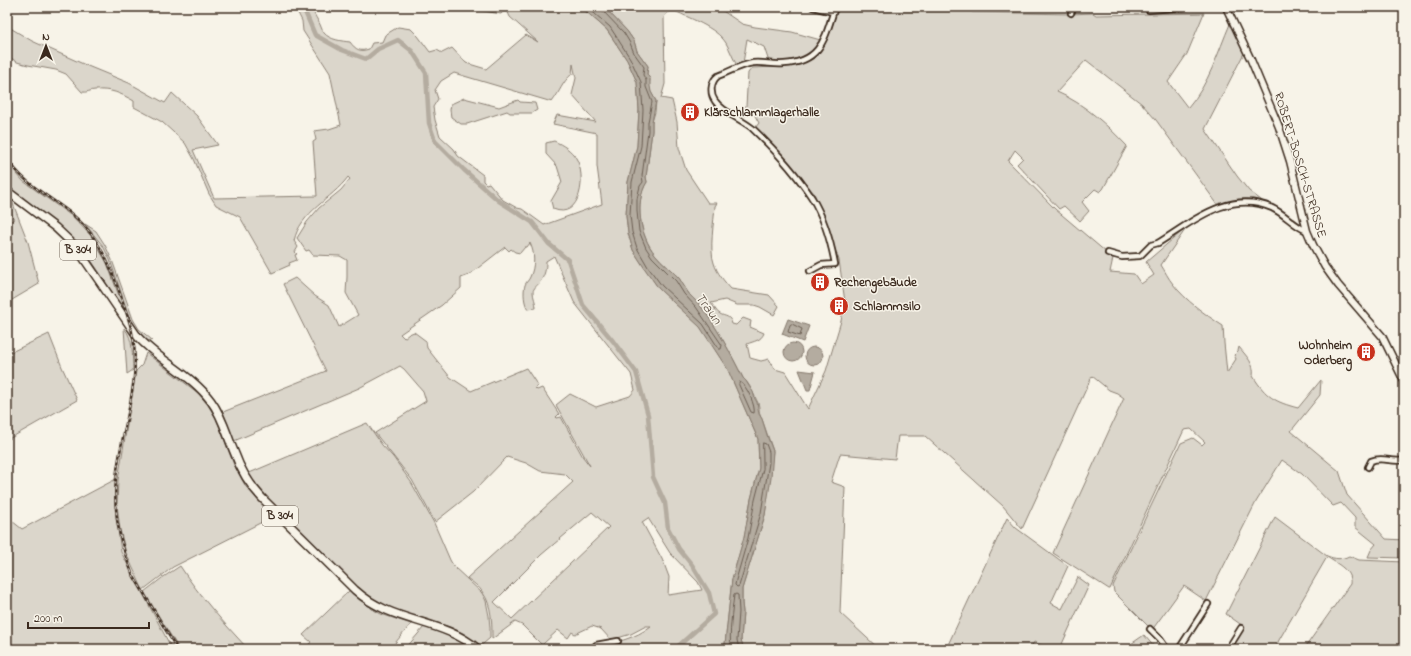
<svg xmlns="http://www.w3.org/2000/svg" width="1411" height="656" font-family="'Indie Flower',sans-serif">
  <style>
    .green { fill: #dbd6cb; stroke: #8b8074; fill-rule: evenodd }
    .water { fill: #b4aca0; stroke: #84786c }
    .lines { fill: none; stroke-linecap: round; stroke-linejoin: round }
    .shore { stroke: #6b5e52; stroke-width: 1 }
    .canal { stroke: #b4aca0; stroke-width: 4.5 }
    .street-casing { stroke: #3b2a1e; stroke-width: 8 }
    .secondary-casing { stroke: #3b2a1e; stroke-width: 9 }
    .primary-casing { stroke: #3b2a1e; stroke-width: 10 }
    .street { stroke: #f7f3e8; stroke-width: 4.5 }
    .secondary { stroke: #f7f3e8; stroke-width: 6 }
    .primary { stroke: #f7f3e8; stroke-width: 7 }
    .rail-casing { stroke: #3b2a1e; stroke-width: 2.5 }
    .rail { stroke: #f7f3e8; stroke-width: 1; stroke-dasharray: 3; stroke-linecap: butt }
    .labels { text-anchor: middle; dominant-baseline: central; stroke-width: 3; stroke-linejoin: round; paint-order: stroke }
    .shield { fill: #f7f3e8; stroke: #73665b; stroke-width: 1 }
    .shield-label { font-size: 12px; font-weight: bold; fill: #3b2a1e }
    .poi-label { font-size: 13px; font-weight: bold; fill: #3b2a1e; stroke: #f7f3e8; text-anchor: start }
    .street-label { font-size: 13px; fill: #3b2a1e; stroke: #f7f3e8 }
    .water-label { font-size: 14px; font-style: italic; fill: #5f5145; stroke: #f7f3e8 }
  </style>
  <rect width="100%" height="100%" fill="#f7f3e8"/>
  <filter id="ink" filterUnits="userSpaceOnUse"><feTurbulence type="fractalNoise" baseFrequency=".025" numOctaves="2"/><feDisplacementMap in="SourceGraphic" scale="8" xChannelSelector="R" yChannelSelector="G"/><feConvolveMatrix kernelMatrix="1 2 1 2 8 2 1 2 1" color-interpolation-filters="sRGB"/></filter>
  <g filter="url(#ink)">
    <path class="green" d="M295 7H312C314 15 315 15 318 21 321 25 321 29 324 33 330 40 342 41 350 42 356 50 360 52 369 49L372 43 382 42 385 35 398 27 411 29 418 36 430 52 437 50 442 53 452 48 466 63 486 69 526 35 538 42 510 17 506 8 501 14 478 10 473 7H581L607 30 627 60 637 82 639 110 637 146 628 182 626 216 628 233 633 250 659 289 700 326 728 370 758 439 759 468 751 499 744 537 732 579 725 644 727 649H594L596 647C616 642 635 639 651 626H646L631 634 611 640 601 629 592 626 575 634 572 632 568 638 558 630 542 645 522 625 515 622 492 639C492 624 492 605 483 593 480 587 472 582 467 578L573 482 565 474 540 471 526 463 507 457 473 492 435 522 412 480 375 433 426 401 423 391 404 369 400 366 359 388 234 441 223 412 326 371 283 284 295 278 315 296 329 305 339 327 358 315 346 293 347 277V260L340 256 313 255 309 250 306 251 297 238 307 222 319 208 341 190 350 179 348 177C332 199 300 212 294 241L298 247 295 252 297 254 295 255 297 260 289 263 290 265 272 273 240 217 216 205 209 194 194 159 185 143 162 122 134 107V101C120 93 111 89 95 90 90 90 87 93 82 92L66 74 56 70 28 65 17 62 8 56H7V26L32 41 90 67 129 83 165 103 172 93 197 116 218 145 193 150 214 198 317 196 313 142 316 140 314 131 329 129 341 125 330 73 303 31 302 21ZM573 64 576 78 572 95 596 122 557 115 553 124 597 133V166L602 204 544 225 522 209 517 208 503 200 489 183 486 184 483 181V175L458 156 454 149 440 136 435 120 433 107 438 99 435 90 441 81 454 73 552 102C560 92 562 82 572 74ZM530 243C535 253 535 267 530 277 529 280 526 282 525 285 523 292 524 304 528 309L536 308C536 302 533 297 533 292 533 288 538 285 540 282 545 275 546 269 546 261L554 256 574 302 631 374 635 390 630 396 596 407 570 394 556 405 590 466 583 457 561 417 557 418 556 417 559 414 542 388 537 390 535 388 538 386 526 368 471 391 450 377 427 348 426 341 414 332 409 334 404 338 400 334 442 305 461 288V278L469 275 505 247 509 251 511 249 515 252 520 253 525 247H527ZM592 512 609 527 512 619 494 602 541 555ZM648 518 670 553 698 582 702 590 668 595 669 577 663 561 642 522Z
      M604 7H717L742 24 755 27 792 32 824 41 827 40 839 7H972V12L1071 14 1093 13 1096 15 1204 13 1187 54 1168 82 1188 108C1209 84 1218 52 1230 24L1244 53 1205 129 1237 176 1249 191 1269 206C1250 203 1237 199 1218 205L1156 120 1142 104 1086 60 1057 92C1085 104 1107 125 1127 146L1103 189 1100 192 1095 189 1082 202 1089 211 1080 221 1064 206 1059 209 1017 164 1023 158 1015 150 1008 161 1055 209 1113 258 1110 272 1134 274 1141 284 1154 275 1146 262 1187 227 1161 265C1165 271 1168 278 1173 284 1185 300 1206 315 1223 326L1224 343 1227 373 1236 359 1234 355 1238 351 1239 347C1247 357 1255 364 1253 376 1266 397 1275 402 1298 408L1321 380 1320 395 1291 431 1339 471 1347 495 1386 539 1404 540V558L1368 557 1371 550 1376 544 1355 527V518L1341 503 1333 506 1302 474 1282 460 1256 502 1206 601 1184 586 1152 630 1114 592 1113 586 1181 443 1193 438 1202 445 1205 442 1191 429 1184 430 1110 589H1109L1053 553 1124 398 1117 393 1109 390 1092 376 1022 529 1003 506 925 436H898L895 459 840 454 831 482 845 487 840 613 879 649H744L741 640 743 612 742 603V589L765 515 773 451 762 419C758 413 760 408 758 403 754 395 750 384 743 378 730 352 717 327 699 304 695 300 690 296 687 291 684 287 682 282 679 278 671 269 662 263 655 254 640 236 634 202 647 182L646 177 652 131V122L655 112 656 101 651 92 649 86 650 79 647 74 648 66 637 51 634 41 627 31ZM671 9C688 18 716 27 726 43 730 50 733 58 737 66L743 63 747 39 764 47 769 62 776 67 752 68 748 73 746 106 740 118 753 112 759 123 755 128 814 193 839 260 845 302 841 321 826 371 808 409 785 372 775 369 769 359 761 361 750 358 747 344C754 341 761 341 764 333L750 327 751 321 743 318 736 325 732 324C730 315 725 317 720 314 716 312 714 306 711 303L725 300 737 305H754L760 307 774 315 779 306 769 295 731 289C724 281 717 273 714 263 709 250 714 221 715 206L717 203H708L686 170 679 148 677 122 672 100 661 98 665 84 664 17Z
      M464 98 499 107 518 100 520 102 535 103 537 110 532 113H510L507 111 467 124H461L451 117 450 110 451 104Z
      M554 141C563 145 571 150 576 158 587 175 581 221 553 209L551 201 562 182 557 166 546 154V143Z
      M7 162 23 181 73 217 91 236 107 263 126 315C111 292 97 265 78 244 57 222 31 206 7 186Z
      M7 194 10 196 28 242 39 284 7 303V224L14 219 7 203Z
      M85 224 96 231 105 245 112 260 133 319 139 329 152 340 147 341 144 339 131 322 110 260 103 246Z
      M124 328C134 339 132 356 133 370L127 374Z
      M49 334 62 367 77 400 7 440V354Z
      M146 353 198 393 208 405 216 418 234 465 246 487 272 514V516L270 518 173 567 143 590 126 553 120 530 117 505 118 480 136 371 142 365Z
      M367 423 382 445 393 457 411 482 434 523 450 560 454 567 482 593 486 601 489 616 490 628V638L483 644 480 646 463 633 450 627 395 612 368 598 278 511 247 474Z
      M116 479V515L121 552 172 649H7V517L22 529Z
      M1275 517 1327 556C1335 559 1341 560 1349 556L1359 560 1404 562V649H1304L1350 584C1352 570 1337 564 1327 557L1279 640 1275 649H1234L1231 647 1243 626 1226 614Z
      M1007 518 1016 528 1068 566 1051 603 1062 609 1078 577 1089 585 1062 644 1075 649H1051L1034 642 1030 649H946Z
      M180 566C200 597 223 622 248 649H179L144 592 162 578Z
      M350 590 372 609 381 614 411 624 390 649H305L311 642 303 635Z
      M424 627C442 633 455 637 470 649H405Z
      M1144 635 1156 649H1135L1131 644Z"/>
    <path class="water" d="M581 7H604L627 31 634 41 637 51 648 66 647 74 650 79V86L651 92 656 101 652 122V131L646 177 647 182C634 202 640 237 655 254 662 263 671 269 679 278 682 282 684 287 687 291 690 296 695 300 699 304 717 327 730 352 743 378L746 381 749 386 753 392 755 399 757 402 759 414 762 419 768 438 773 451 771 478 765 515 742 589V603L743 612 741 640 744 649H727L725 644 732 579 744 537 751 499 759 468 758 439 728 370 700 327 659 289 645 269 633 250 628 233 626 216 628 182 637 146 639 110 637 82 627 60 607 30Z
      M788 319 809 326 803 342 782 334Z
      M784 352a9 9 0 1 1 18 0a9 9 0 1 1-18 0Z
      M805 356a9 9 0 1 1 18 0a9 9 0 1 1-18 0Z
      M799 370 815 372 810 390H807Z"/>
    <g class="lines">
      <path class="shore" d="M587 7 610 27 630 58 641 82 643 110 641 146 632 182 630 215 632 232 637 248 648 267 662 286 703 324 719 349H721L722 345 696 307 684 294 676 281 652 257 646 248 639 231 637 211V199L640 186 643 182 642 176 648 131V122L652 102 646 87V80L643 75 644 67 634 53 630 43 624 33 603 11 602 7
        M792 324 802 329 800 336 788 332 790 325Z
        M740 382C747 385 756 407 754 413L751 412 739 385Z
        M763 443 766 444 769 452V463L761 513 739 586 737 587 735 585 736 580 748 538 755 500 763 469Z
        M731 649C729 632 732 613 734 595L736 594 738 595 739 612 737 640 739 649"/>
      <path class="canal" d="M303 7 315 35 342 50 366 59 378 49 398 40 412 51 426 73 429 123 435 141 464 170 499 201 532 222 549 244 568 260 583 305 613 341 636 372 648 415 653 477 665 503 668 528 679 549 692 565 709 593 714 614 675 649"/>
      <g class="street-casing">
        <path id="street" d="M813 7 833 12
          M1150 7 1149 10 1186 7
          M1071 13 1074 7
          M1108 253 1122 257 1140 256 1151 245 1158 243C1192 222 1229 189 1272 208 1285 214 1294 226 1307 231
          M810 271 821 265 835 264C831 243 823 216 812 198 796 173 773 148 752 128 741 119 722 112 715 101 710 94 710 82 718 76 728 72 741 65 753 63 763 62 774 65 784 64 822 62 825 37 835 7
          M1368 467 1371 461C1382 456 1393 463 1404 460
          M1150 629 1160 639 1167 649
          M592 649 596 645 618 641
          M1179 649 1208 604
          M1228 649 1241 628"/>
      </g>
      <g class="secondary-casing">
        <path id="secondary" d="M1226 7 1251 60 1279 127 1290 161 1307 231 1313 245 1325 267 1338 285 1382 336 1404 381"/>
      </g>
      <g class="primary-casing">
        <path id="primary" d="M7 191 56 228 76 247 137 336C159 361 191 374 211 401 223 417 227 436 235 454 241 471 250 485 262 498L355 590C392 624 441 618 478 649"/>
      </g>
      <use href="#street" class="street"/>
      <use href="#secondary" class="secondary"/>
      <use href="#primary" class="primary"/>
      <g class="rail-casing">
        <path id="rail" d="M7 158C23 184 51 197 73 215 105 241 117 284 129 321 146 373 121 426 116 479 113 511 120 544 132 573 136 581 142 589 146 597 156 614 167 632 177 649"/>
      </g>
      <use href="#rail" class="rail"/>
    </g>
  </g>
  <defs>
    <g id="building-disc" transform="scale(1)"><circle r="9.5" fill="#c8321e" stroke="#f7f3e8"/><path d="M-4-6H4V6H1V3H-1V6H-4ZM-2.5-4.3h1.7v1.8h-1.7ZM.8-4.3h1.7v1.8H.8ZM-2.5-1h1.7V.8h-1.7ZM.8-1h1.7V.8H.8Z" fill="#fff"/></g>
  </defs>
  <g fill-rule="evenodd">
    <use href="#building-disc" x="690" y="112"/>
    <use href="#building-disc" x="820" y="282"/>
    <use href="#building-disc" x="839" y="306"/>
    <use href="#building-disc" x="1366" y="352"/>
  </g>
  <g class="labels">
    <g class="shield">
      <rect x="60" y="240" width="36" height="20" rx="3"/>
      <rect x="262" y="506" width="36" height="20" rx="3"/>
    </g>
    <g class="shield-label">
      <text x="78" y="250">B 304</text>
      <text x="280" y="516">B 304</text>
    </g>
    <g class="poi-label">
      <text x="704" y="112">Klärschlammlagerhalle</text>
      <text x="834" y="282">Rechengebäude</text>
      <text x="853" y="306">Schlammsilo</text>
      <text x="1352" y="345" text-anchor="end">Wohnheim<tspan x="1352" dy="15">Oderberg</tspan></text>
    </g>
    <g class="street-label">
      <text transform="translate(1300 165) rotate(73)">ROBERT-BOSCH-STRASSE</text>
    </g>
    <g class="water-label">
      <text transform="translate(708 309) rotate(54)">Traun</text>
    </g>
  </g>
  <rect width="1411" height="656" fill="none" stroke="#f7f3e8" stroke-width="24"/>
  <rect x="12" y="12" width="1387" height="632" fill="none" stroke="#3b2a1e" stroke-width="1.5" filter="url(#ink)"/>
  <g transform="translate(46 46)" stroke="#f7f3e8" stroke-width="3" paint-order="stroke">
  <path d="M0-3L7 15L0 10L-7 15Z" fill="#3b2a1e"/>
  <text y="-6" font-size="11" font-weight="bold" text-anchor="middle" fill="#3b2a1e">N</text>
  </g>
  <path d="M28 622v6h121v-6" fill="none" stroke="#3b2a1e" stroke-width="2"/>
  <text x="34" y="622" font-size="12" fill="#3b2a1e" stroke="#f7f3e8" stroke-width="3" paint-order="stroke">200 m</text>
</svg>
